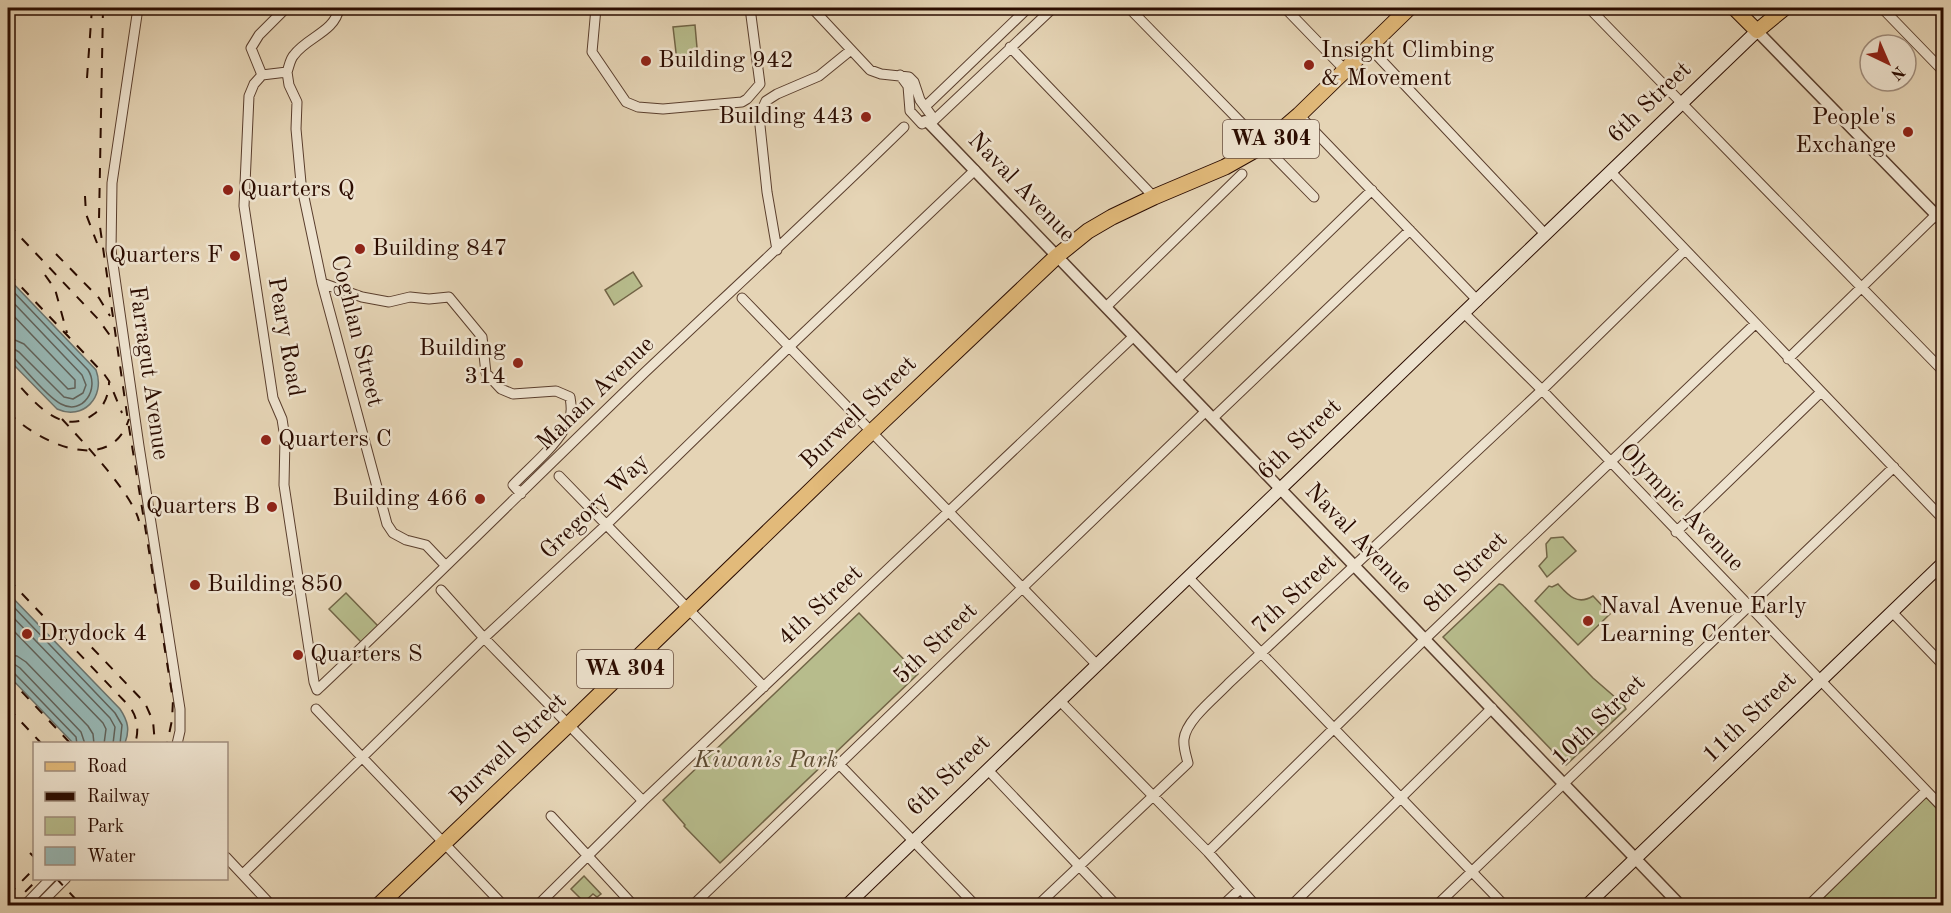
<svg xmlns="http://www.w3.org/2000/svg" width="1951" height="913" font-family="'Old Standard TT',serif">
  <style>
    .green { fill: #b7bc8c; stroke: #716446; stroke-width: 1.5 }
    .water { fill: #97b7b4; stroke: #6c736c; stroke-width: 1.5 }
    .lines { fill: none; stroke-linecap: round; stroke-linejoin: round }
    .shore { stroke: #61625a; stroke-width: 1.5 }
    .minor-casing { stroke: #5a3e2d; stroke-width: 11 }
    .tertiary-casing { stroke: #5a3e2d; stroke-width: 13 }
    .secondary-casing { stroke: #2b0c00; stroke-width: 14 }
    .primary-casing { stroke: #2b0c00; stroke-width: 16 }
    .trunk-casing { stroke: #2b0c00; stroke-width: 17 }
    .minor { stroke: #eee3cf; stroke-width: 9 }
    .tertiary { stroke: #eee3cf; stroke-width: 10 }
    .secondary { stroke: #eee3cf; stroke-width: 12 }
    .primary { stroke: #e2ba7a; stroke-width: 14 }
    .trunk { stroke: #e2ba7a; stroke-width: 15 }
    .rail { stroke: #2b0c00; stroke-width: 2; stroke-dasharray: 10 10; stroke-linecap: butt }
    .poi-dot { fill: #8f2418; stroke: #eee3cf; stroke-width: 2 }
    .labels { text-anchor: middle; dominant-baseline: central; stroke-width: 5; stroke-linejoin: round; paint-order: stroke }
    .shield { fill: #eee3cf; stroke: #664c3e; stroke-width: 1.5 }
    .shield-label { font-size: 22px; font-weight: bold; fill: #2b0c00 }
    .poi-label { font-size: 24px; fill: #2b0c00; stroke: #eee3cf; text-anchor: start }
    .street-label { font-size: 24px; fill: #2b0c00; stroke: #eee3cf }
    .park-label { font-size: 24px; font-style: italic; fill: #5c4a31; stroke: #eee3cf }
  </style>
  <rect width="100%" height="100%" fill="#e5d4b5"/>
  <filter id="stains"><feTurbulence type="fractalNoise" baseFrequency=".00333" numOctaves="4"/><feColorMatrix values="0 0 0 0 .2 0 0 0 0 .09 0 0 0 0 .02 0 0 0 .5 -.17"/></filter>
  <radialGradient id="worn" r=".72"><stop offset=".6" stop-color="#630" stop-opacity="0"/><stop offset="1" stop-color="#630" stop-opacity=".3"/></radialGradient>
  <path class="green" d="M695 25 698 59 677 61 673 27Z
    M633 272 642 286 614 305 605 290Z
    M1563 537 1576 551 1547 577 1539 566 1547 557 1546 544 1551 538Z
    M1499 584 1503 585 1593 678 1624 705 1626 709 1566 765 1443 637Z
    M1558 584C1568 595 1577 606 1593 596L1610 614 1578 645 1535 601 1549 586 1552 587Z
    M346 593 378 626 361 642 329 609Z
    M859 613 918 674 720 863 684 826 685 825 663 800Z
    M1926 797 1943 815V905L1815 906Z
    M584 876 601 894 597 897 593 894 584 902 571 889Z"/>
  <path class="water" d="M8 278 96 370C106 397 83 421 57 409L8 359Z
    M8 593 120 709C128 721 130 730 125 743H73L8 675Z"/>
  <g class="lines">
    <path class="shore" d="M8 286 88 370C100 388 83 416 61 404 47 397 26 370 14 358L8 356
      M8 297 82 375 86 385 83 393 73 399 64 397 19 352 14 349 8 348
      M8 310 75 380V388L68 389 24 344 15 340 8 339
      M8 601 115 713 122 725 120 744
      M8 612 110 718 115 727 113 744
      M8 625 103 723 106 729 104 744
      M8 655 17 656 26 662 88 726 93 734 94 744
      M8 664H14L20 668 81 732 85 744
      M8 671 14 673 76 737 77 744"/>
    <g class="minor-casing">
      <path id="minor" d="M138 8 112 183 111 250 139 446 180 709V731L177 744
        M286 8 259 35 251 48 262 75 254 84 249 96 244 206 273 398 282 419 285 438 284 485 314 682 317 690C426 587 532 481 640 377 728 294 817 212 904 127
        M596 8 592 52 626 102 638 107 663 109 742 102 747 99 760 84 750 8
        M812 8 870 70 881 74 909 77 914 82 920 100 931 115
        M1129 8 1314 197
        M1285 8 1345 70
        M1589 8 1944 372
        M1882 8 1944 72
        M1010 47 1154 197
        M1369 47 1546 235
        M287 72 289 85 297 102 296 129 301 183 322 283 387 524 393 533 406 540 426 545 446 566
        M262 75 287 72C289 67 290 59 294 55 307 37 335 32 339 8
        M900 75 908 86 910 111 922 124
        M929 103 1028 8
        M1299 115 1478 301
        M930 124 1053 8
        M1611 172 1944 520
        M777 250 767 192 759 116 766 101 777 94 819 76 851 50
        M322 283 362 297 389 302 410 297 429 299 449 297 482 337 486 373 501 389 513 394 556 391 570 397C571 405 573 412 569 420 558 445 532 465 513 485L521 494
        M742 298 1097 665
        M1106 307 1242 174
        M1464 313 1542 390 1944 809
        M1788 359 1944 207
        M1176 380 1372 190
        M1213 418 1410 230
        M559 476 764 687
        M1676 532 1821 392
        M1189 578 1505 906
        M441 590 484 638 643 801
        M1892 612 1944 666
        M1060 701 1208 852 1256 906
        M316 709 504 906
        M839 764 976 906
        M988 770 1117 906
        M551 816 634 906
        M1208 852 1425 639 1755 324
        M226 857 272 906
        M243 874 484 638 607 524 789 347 975 170
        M24 906 51 878
        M38 906 66 878
        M537 906 643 801 1134 336
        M692 906 1206 411
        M1037 906 1188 763C1186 755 1183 747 1184 739 1186 720 1216 697 1229 683L1542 390 1685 250
        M1222 906 1240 889
        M1291 906 1492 708
        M1436 906 1894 467
        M1808 906 1926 791"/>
    </g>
    <g class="tertiary-casing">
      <path id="tertiary" d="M1757 31 1944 223
        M925 121 930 124 1681 906"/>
    </g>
    <g class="secondary-casing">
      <path id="secondary" d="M846 906 1757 31
        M1586 906 1944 562"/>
    </g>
    <g class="primary-casing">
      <path id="primary" d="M1734 8 1757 31 1785 8"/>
    </g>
    <g class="trunk-casing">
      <path id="trunk" d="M378 906 569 724 864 439 1057 256 1088 231 1112 217 1154 197 1225 167 1264 145 1299 115 1409 8"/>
    </g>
    <use href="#minor" class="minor"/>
    <use href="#tertiary" class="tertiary"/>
    <use href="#secondary" class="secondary"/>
    <use href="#primary" class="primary"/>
    <use href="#trunk" class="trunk"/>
    <path class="rail" d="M103 8 99 220 128 421 173 700 172 720 167 744
      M87 78 92 8
      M85 196 86 214 97 243
      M8 224 98 319 114 341
      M56 254 99 298 110 316
      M8 273 104 374 109 381 122 413
      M45 275 55 289 67 333
      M8 373C29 395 59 440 94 414 104 407 109 395 109 382
      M8 412C36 441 110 478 129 419
      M62 419C82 441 132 493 139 521
      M8 579 130 707C138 719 139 730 135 744
      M78 633 145 703 153 721 155 744
      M8 677 71 744
      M8 708 42 744
      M30 853 34 857
      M56 878 82 906
      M8 895 34 869
      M11 906 39 878"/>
  </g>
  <g class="poi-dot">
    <circle cx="646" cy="61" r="6"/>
    <circle cx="1309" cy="65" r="6"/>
    <circle cx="866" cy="117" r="6"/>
    <circle cx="1908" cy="132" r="6"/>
    <circle cx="228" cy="190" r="6"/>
    <circle cx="360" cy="249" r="6"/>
    <circle cx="235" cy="256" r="6"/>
    <circle cx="518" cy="363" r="6"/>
    <circle cx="266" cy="440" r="6"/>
    <circle cx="480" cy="499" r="6"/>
    <circle cx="272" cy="507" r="6"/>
    <circle cx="195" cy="585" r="6"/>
    <circle cx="1588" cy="621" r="6"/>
    <circle cx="27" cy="634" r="6"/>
    <circle cx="298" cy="655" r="6"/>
  </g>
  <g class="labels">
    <g class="shield">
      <rect x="1223" y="120" width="96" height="38" rx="4.5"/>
      <rect x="577" y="650" width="96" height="38" rx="4.5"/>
    </g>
    <g class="shield-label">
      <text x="1271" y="139">WA 304</text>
      <text x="625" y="669">WA 304</text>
    </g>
    <g class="poi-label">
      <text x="1321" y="51">Insight Climbing<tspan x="1321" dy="28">&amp; Movement</tspan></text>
      <text x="658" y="61">Building 942</text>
      <text x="854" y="117" text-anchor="end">Building 443</text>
      <text x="1896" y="118" text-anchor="end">People's<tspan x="1896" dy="28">Exchange</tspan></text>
      <text x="240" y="190">Quarters Q</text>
      <text x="372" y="249">Building 847</text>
      <text x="223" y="256" text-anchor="end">Quarters F</text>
      <text x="506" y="349" text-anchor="end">Building<tspan x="506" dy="28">314</tspan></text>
      <text x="278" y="440">Quarters C</text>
      <text x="468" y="499" text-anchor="end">Building 466</text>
      <text x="260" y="507" text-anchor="end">Quarters B</text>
      <text x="207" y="585">Building 850</text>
      <text x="1600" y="607">Naval Avenue Early<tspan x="1600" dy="28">Learning Center</tspan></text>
      <text x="39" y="634">Drydock 4</text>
      <text x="310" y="655">Quarters S</text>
    </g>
    <g class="street-label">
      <text transform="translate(1650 103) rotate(-44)">6th Street</text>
      <text transform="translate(1021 188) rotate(46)">Naval Avenue</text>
      <text transform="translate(356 331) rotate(76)">Coghlan Street</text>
      <text transform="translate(285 337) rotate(80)">Peary Road</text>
      <text transform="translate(148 373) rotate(82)">Farragut Avenue</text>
      <text transform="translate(596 394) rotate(-44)">Mahan Avenue</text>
      <text transform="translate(859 413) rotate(-44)">Burwell Street</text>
      <text transform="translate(1300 440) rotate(-44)">6th Street</text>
      <text transform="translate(595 507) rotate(-44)">Gregory Way</text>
      <text transform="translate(1681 508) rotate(46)">Olympic Avenue</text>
      <text transform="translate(1358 539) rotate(46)">Naval Avenue</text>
      <text transform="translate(1466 573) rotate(-44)">8th Street</text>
      <text transform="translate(1295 595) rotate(-43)">7th Street</text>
      <text transform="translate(821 606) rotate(-43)">4th Street</text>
      <text transform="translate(936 644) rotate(-44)">5th Street</text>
      <text transform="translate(1750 718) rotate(-44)">11th Street</text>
      <text transform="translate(1599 721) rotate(-44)">10th Street</text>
      <text transform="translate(509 750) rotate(-44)">Burwell Street</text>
      <text transform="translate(949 776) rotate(-44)">6th Street</text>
    </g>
    <g class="park-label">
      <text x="766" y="761">Kiwanis Park</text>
    </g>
  </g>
  <rect width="1951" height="913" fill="none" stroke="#e5d4b5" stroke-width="30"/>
  <rect x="9" y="9" width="1933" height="895" fill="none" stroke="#2b0c00" stroke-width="3"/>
  <rect x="15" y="15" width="1921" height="883" fill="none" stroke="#2b0c00" stroke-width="1.5"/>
  <rect x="33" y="742" width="195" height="138" fill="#eee3cf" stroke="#a08d7c" stroke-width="1.5"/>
  <rect x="45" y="762" width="30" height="9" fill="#e2ba7a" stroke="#a08d7c" stroke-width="1.5"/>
  <text x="87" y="772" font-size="18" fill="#2b0c00">Road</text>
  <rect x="45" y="792" width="30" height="9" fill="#2b0c00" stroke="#a08d7c" stroke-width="1.5"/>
  <text x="87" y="802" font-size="18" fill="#2b0c00">Railway</text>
  <rect x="45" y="817" width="30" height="18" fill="#b7bc8c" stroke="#a08d7c" stroke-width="1.5"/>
  <text x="87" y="832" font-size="18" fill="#2b0c00">Park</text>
  <rect x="45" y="847" width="30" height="18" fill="#97b7b4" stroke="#a08d7c" stroke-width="1.5"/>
  <text x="87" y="862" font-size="18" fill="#2b0c00">Water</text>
  <g transform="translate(1888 63) rotate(136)"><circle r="28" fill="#eee3cf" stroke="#a08d7c" stroke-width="1.5"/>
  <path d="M0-4.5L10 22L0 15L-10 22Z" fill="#8f2418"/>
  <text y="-9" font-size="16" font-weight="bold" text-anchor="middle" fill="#2b0c00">N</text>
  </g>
  <rect width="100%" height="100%" filter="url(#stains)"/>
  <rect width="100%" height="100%" fill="url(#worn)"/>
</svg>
